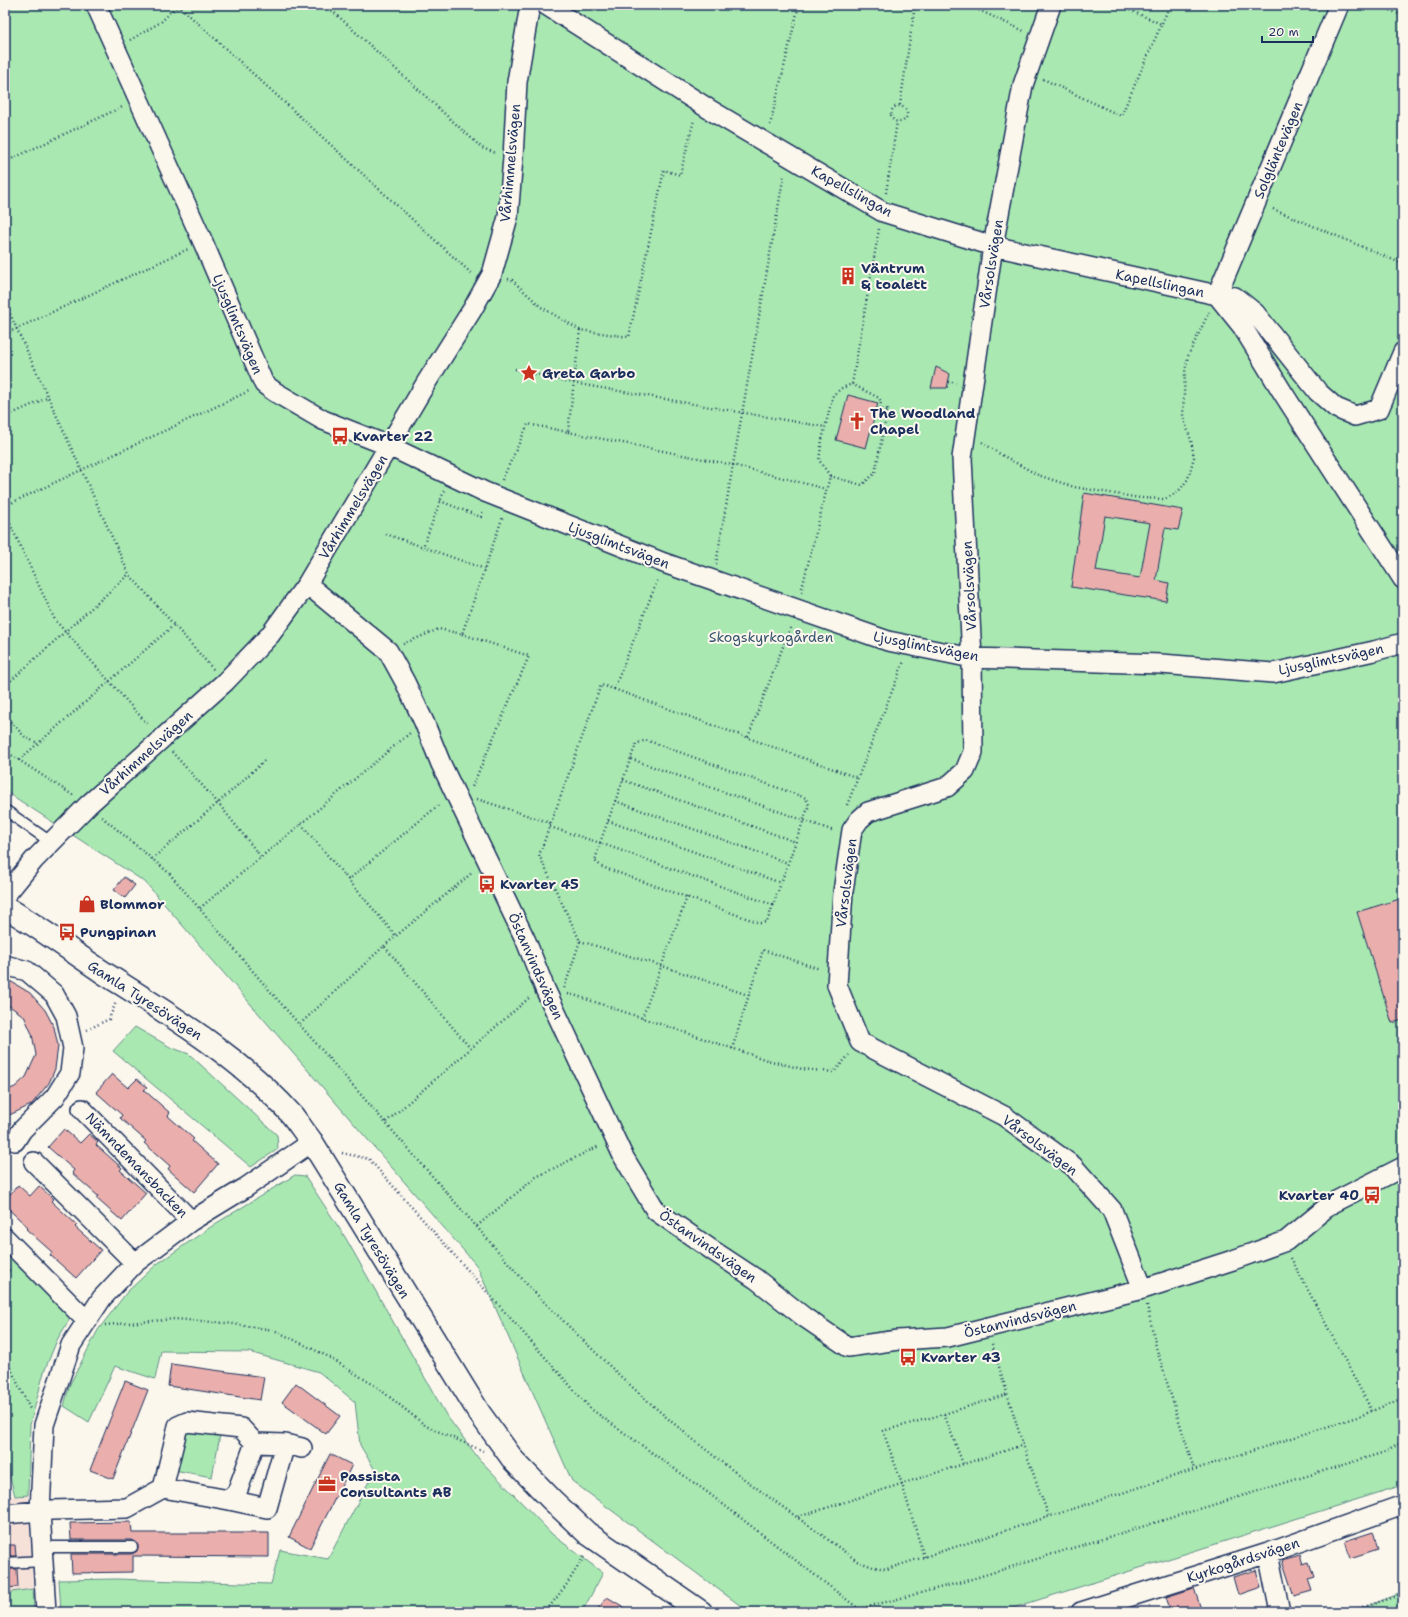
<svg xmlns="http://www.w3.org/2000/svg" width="1408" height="1617" font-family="'Shantell Sans',sans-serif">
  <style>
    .built { fill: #f6e1d9 }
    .green { fill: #a9e9b1; stroke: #628c88 }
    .building { fill: #eaafac; stroke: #1b2f5e; fill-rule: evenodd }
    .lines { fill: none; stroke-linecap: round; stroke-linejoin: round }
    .service-casing { stroke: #1b2f5e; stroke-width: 13 }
    .minor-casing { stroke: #1b2f5e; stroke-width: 22 }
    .tertiary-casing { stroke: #1b2f5e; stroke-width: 25 }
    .path { stroke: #1b2f5e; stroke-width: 2.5; stroke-dasharray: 1 3; stroke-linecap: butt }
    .service { stroke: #fbf7ec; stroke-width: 10 }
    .minor { stroke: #fbf7ec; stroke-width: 19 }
    .tertiary { stroke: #fbf7ec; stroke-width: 22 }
    .labels { text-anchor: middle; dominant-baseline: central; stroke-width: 4; stroke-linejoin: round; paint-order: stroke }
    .street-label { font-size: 14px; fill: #1b2f5e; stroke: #fbf7ec }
    .poi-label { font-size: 14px; font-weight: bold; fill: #1b2f5e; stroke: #fbf7ec; text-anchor: start }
    .park-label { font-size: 14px; fill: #37546f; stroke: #fbf7ec }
  </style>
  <rect width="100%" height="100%" fill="#fbf7ec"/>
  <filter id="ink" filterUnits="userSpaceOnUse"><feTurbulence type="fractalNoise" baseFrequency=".025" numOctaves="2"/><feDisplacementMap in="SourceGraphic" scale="8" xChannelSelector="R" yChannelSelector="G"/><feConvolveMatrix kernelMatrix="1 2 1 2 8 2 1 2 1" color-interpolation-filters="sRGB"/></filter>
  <g filter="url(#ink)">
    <path class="built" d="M28 1495 33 1589 5 1593V1497Z"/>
    <path class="green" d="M5 5H1403V1485L1000 1612H749L572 1481 477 1266 145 882 5 791Z
      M135 1027 170 1047 189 1054 277 1135 278 1149 251 1167 113 1051Z
      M295 1175 305 1176 345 1237 446 1415 479 1459 553 1535 603 1573 582 1612H61L59 1580 116 1579 271 1584 280 1550 328 1559 375 1470 360 1445 355 1402 319 1372 249 1352 161 1351 155 1379 115 1366 89 1422 64 1406 70 1384 98 1330 127 1292 157 1264 215 1224Z
      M5 1245 71 1317 57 1340 44 1372 30 1425 28 1495 15 1496 5 1458Z
      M181 1428 220 1435 212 1477 174 1470Z
      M33 1589 34 1612H5V1593Z
      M1403 1592V1612H1357L1356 1610Z"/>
    <path class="building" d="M936 367 950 374 947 388H931Z
      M848 395 878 403 866 448 836 440Z
      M1084 493 1183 510 1178 530 1165 528 1156 580 1169 583 1166 601 1071 587ZM1105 516 1150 523 1140 578 1096 571Z
      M124 877 135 885 125 898 114 890Z
      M1403 898V1020L1392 1023 1357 912Z
      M5 978 30 993 45 1010 54 1027 58 1046 55 1069 49 1083 31 1105 5 1117V1091L15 1087 26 1077 36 1055 32 1034 24 1016 5 1003Z
      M112 1074 128 1088 137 1079 147 1087 144 1090 170 1113 168 1116 194 1139 192 1141 218 1164 194 1192 168 1169 170 1166 144 1143 146 1141 120 1118 122 1115 96 1092Z
      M64 1129 80 1143 89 1134 98 1142 96 1145 122 1168 120 1170 146 1193 122 1221 96 1198 98 1196 72 1173 74 1170 48 1147Z
      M18 1185 30 1196 39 1186 53 1199 51 1201 77 1225 75 1227 101 1250 76 1278 50 1255 52 1252 26 1229 28 1227 5 1206V1200Z
      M171 1364 264 1377 260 1400 168 1386Z
      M125 1381 148 1390 113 1479 90 1470Z
      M296 1383 340 1416 326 1434 282 1402Z
      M330 1454 352 1465 310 1548 289 1537Z
      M131 1522 132 1533H269V1557L133 1556V1572L72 1573 71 1554H132L137 1551 138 1547 136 1542 132 1540H71L70 1523Z
      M1373 1532 1378 1549 1350 1558 1345 1541Z
      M5 1545H15L16 1556H5Z
      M1300 1555 1303 1564 1309 1562 1314 1577 1308 1579 1312 1591 1294 1596 1282 1560Z
      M5 1569H17L18 1587 5 1588Z
      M1256 1570 1261 1587 1238 1595 1233 1577Z
      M1194 1588 1201 1609 1191 1612H1171L1166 1597Z
      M607 1597 632 1612H596Z"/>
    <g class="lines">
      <g class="service-casing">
        <path id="service" d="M5 810 52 843
          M42 1547H132
          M5 1563 43 1561"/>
      </g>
      <g class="minor-casing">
        <path id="minor" d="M96 5 203 242 264 384 275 392 323 420 389 446 485 492 664 563 888 641 972 658 1161 664 1273 673 1374 651 1403 643
          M546 5 712 111 883 212 993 246 1217 295 1242 326 1283 393 1403 579
          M1051 5 1023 85 993 246 962 458 972 658 973 752 965 771 947 787 868 812 859 820 852 830 843 892 837 985 860 1042 1004 1116 1073 1166 1112 1210 1143 1289
          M1339 5 1217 295 1235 297 1255 313 1318 392 1336 408 1355 416 1379 409 1403 352
          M307 584 388 651 405 682 424 722 441 764 526 941 545 989 623 1156 656 1211 712 1250 756 1279 804 1317 848 1347 898 1340 948 1337 1143 1289 1233 1260 1286 1241 1332 1203 1403 1167
          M8 892 34 860 88 805 225 682 270 635 307 584 426 383 472 310 492 274 508 217 513 158 517 82 530 5
          M5 965 27 971 54 994 66 1016 73 1048 70 1073 55 1097 22 1130 15 1141
          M82 1109 191 1221
          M34 1162 135 1263
          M5 1238 87 1321
          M285 1444 302 1448
          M229 1500 267 1508 285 1444 255 1443
          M5 1514 52 1510 127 1508 163 1488 229 1500 237 1492 255 1443 241 1428 187 1422 178 1426 163 1488
          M1268 1553 1280 1612
          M46 1612 40 1511 44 1425 71 1345 102 1298 135 1263 191 1221 245 1188 312 1142
          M1081 1612 1268 1553 1403 1505"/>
      </g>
      <g class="tertiary-casing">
        <path id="tertiary" d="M5 907C39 927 71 951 104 973 170 1015 239 1056 292 1115 299 1124 305 1133 312 1142L480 1414 514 1461 552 1500 587 1533 701 1612"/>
      </g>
      <path class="path" d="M326 5 482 148 496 153
        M968 5 1024 31
        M1119 5 1161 24
        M1379 5 1403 16
        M130 40 161 22 178 5 472 274
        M1043 79 1121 116 1170 5
        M900 105 915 5
        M891 114a8 8 0 1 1 16 0a8 8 0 1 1-16 0Z
        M770 125 799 5
        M5 162 122 107
        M886 193 897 122
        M1273 209 1403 264
        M508 279 512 280 541 307 580 330
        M5 303 129 574 214 670
        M5 334 188 249
        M515 369 573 383 825 427
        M948 381 956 383
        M852 384 879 398 881 402 880 409 887 410
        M5 417 49 397
        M568 432 733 465 784 174
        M982 442 1000 454 1038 475 1074 487 1140 498 1165 499 1178 492 1188 479 1194 457 1191 440 1183 417 1185 372 1188 356 1209 312
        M830 476 862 485 875 473 888 407
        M502 480 528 424 568 432 580 330 629 337 664 170 680 175 694 120
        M5 490 10 503
        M444 491 423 547 485 569
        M440 501 481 517 483 510
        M5 506 249 391
        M5 513 55 620 149 726
        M386 534 423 547
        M716 564 733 465 826 489
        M801 592 830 476 819 460 822 440 833 395 842 388 852 384 879 229
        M462 634 529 656 472 787
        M403 644 439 629 462 634 503 516
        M5 686 129 574
        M614 689 858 778
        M5 716 26 738 38 743
        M748 737 791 626
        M5 751 74 796
        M172 752 218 803 261 857
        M631 759 834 831
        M19 760 174 625
        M623 780 796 842
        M477 799 551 823 539 855 580 941 564 989
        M615 801 788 863
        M847 805 904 661
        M102 817 169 873 263 983 532 1290C580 1337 626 1384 678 1427 735 1475 797 1516 857 1561L873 1567 887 1569 1360 1416 1403 1398
        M608 821 781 883
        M551 823 601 685 614 689 658 579
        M301 824 396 936
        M550 827 600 843 595 861 602 867 760 923 767 922 809 805 806 798 646 740 636 744 600 843 773 905
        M152 859 218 803 264 761
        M348 880 440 804
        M200 908 410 733
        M580 941 662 966 748 995
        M384 946 473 872
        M568 994 577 996 767 1060 802 1069 834 1072 849 1055
        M642 1018 687 897
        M300 1024 384 946 471 1049
        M87 1030 109 1019 116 1002
        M732 1049 763 950 820 969
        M386 1122 529 998
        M342 1153 369 1159 591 1409 707 1492 859 1609 962 1582 1385 1452 1403 1442
        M477 1226 536 1177 599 1146
        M1291 1258 1372 1411
        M5 1269 12 1271
        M1147 1305 1156 1347 1194 1469
        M105 1325 175 1319 226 1323 274 1330 327 1356 377 1387 426 1426 483 1451
        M992 1344 1023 1445 1049 1517
        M5 1357 31 1411
        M944 1414 1008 1394
        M798 1517 1023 1445
        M924 1557 902 1484 883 1431 944 1414 963 1464
        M719 1608 726 1612
        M538 1612 550 1606 567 1584 585 1555
        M852 1612 859 1609
        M1347 1612 1403 1594"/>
      <use href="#service" class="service"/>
      <use href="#minor" class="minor"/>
      <use href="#tertiary" class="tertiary"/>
    </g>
  </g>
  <defs>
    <g id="building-bare" transform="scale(1.38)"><path d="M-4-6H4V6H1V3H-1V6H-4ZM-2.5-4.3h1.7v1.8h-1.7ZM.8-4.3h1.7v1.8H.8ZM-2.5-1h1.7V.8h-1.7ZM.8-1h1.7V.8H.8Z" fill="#c8321e" stroke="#fbf7ec" stroke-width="2.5" paint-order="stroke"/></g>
    <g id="sight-bare" transform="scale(1.38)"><path d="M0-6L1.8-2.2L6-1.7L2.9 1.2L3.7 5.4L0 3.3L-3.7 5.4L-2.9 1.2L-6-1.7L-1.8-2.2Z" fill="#c8321e" stroke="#fbf7ec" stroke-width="2.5" paint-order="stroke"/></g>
    <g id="church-bare" transform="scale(1.38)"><path d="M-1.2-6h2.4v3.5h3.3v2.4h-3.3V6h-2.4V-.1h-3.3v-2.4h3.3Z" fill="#c8321e" stroke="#fbf7ec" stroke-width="2.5" paint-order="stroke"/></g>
    <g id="bus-bare" transform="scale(1.38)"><path d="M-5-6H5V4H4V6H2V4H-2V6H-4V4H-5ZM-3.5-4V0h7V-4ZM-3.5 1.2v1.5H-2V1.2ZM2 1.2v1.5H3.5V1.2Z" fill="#c8321e" stroke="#fbf7ec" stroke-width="2.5" paint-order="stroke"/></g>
    <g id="shop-bare" transform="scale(1.38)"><path d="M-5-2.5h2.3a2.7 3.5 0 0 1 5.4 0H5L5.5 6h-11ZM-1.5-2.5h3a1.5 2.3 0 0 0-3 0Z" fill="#c8321e" stroke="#fbf7ec" stroke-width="2.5" paint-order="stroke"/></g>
    <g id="office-bare" transform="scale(1.38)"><path d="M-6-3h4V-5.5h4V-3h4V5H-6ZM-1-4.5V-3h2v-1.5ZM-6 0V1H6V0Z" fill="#c8321e" stroke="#fbf7ec" stroke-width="2.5" paint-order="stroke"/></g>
  </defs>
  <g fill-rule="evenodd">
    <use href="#building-bare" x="848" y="276"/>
    <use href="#sight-bare" x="529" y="373"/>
    <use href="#church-bare" x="857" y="421"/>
    <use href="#bus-bare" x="340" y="436"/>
    <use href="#bus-bare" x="487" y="884"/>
    <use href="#shop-bare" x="87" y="904"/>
    <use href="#bus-bare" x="67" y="932"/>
    <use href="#bus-bare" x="1372" y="1195"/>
    <use href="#bus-bare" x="908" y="1357"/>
    <use href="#office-bare" x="327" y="1484"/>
  </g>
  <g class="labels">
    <g class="street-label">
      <text transform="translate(1278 150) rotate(-67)">Solgläntevägen</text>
      <text transform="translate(510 163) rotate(-85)">Vårhimmelsvägen</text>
      <text transform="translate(852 191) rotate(29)">Kapellslingan</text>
      <text transform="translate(991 264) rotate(-81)">Vårsolsvägen</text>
      <text transform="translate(1160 283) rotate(12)">Kapellslingan</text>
      <text transform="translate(238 324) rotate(67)">Ljusglimtsvägen</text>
      <text transform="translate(353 507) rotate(-59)">Vårhimmelsvägen</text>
      <text transform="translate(619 545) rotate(21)">Ljusglimtsvägen</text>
      <text transform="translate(969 586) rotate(-93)">Vårsolsvägen</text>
      <text transform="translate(926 646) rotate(11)">Ljusglimtsvägen</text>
      <text transform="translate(1331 659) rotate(-12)">Ljusglimtsvägen</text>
      <text transform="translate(146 753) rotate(-42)">Vårhimmelsvägen</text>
      <text transform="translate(846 883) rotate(-83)">Vårsolsvägen</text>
      <text transform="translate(536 966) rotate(66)">Östanvindsvägen</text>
      <text transform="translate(145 1000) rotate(33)">Gamla Tyresövägen</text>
      <text transform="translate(1040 1145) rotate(37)">Vårsolsvägen</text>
      <text transform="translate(137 1165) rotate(46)">Nämndemansbacken</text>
      <text transform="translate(372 1240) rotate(59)">Gamla Tyresövägen</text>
      <text transform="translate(708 1246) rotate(35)">Östanvindsvägen</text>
      <text transform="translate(1020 1319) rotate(-14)">Östanvindsvägen</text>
      <text transform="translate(1243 1560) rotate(-18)">Kyrkogårdsvägen</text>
    </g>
    <g class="poi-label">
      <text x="861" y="268">Väntrum<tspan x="861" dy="16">&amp; toalett</tspan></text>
      <text x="542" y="373">Greta Garbo</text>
      <text x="870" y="413">The Woodland<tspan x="870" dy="16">Chapel</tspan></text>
      <text x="353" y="436">Kvarter 22</text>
      <text x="500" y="884">Kvarter 45</text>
      <text x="100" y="904">Blommor</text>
      <text x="80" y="932">Pungpinan</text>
      <text x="1359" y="1195" text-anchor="end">Kvarter 40</text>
      <text x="921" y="1357">Kvarter 43</text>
      <text x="340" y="1476">Passista<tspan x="340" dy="16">Consultants AB</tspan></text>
    </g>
    <g class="park-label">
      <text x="771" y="637">Skogskyrkogården</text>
    </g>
  </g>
  <rect width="1408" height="1617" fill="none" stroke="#fbf7ec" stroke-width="20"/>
  <rect x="10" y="10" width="1388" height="1597" fill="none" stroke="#1b2f5e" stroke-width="1.5" filter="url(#ink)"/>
  <path d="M1262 36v6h51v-6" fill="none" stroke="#1b2f5e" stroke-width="2"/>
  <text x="1268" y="36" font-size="12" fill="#1b2f5e" stroke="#fbf7ec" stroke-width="3" paint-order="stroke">20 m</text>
</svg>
